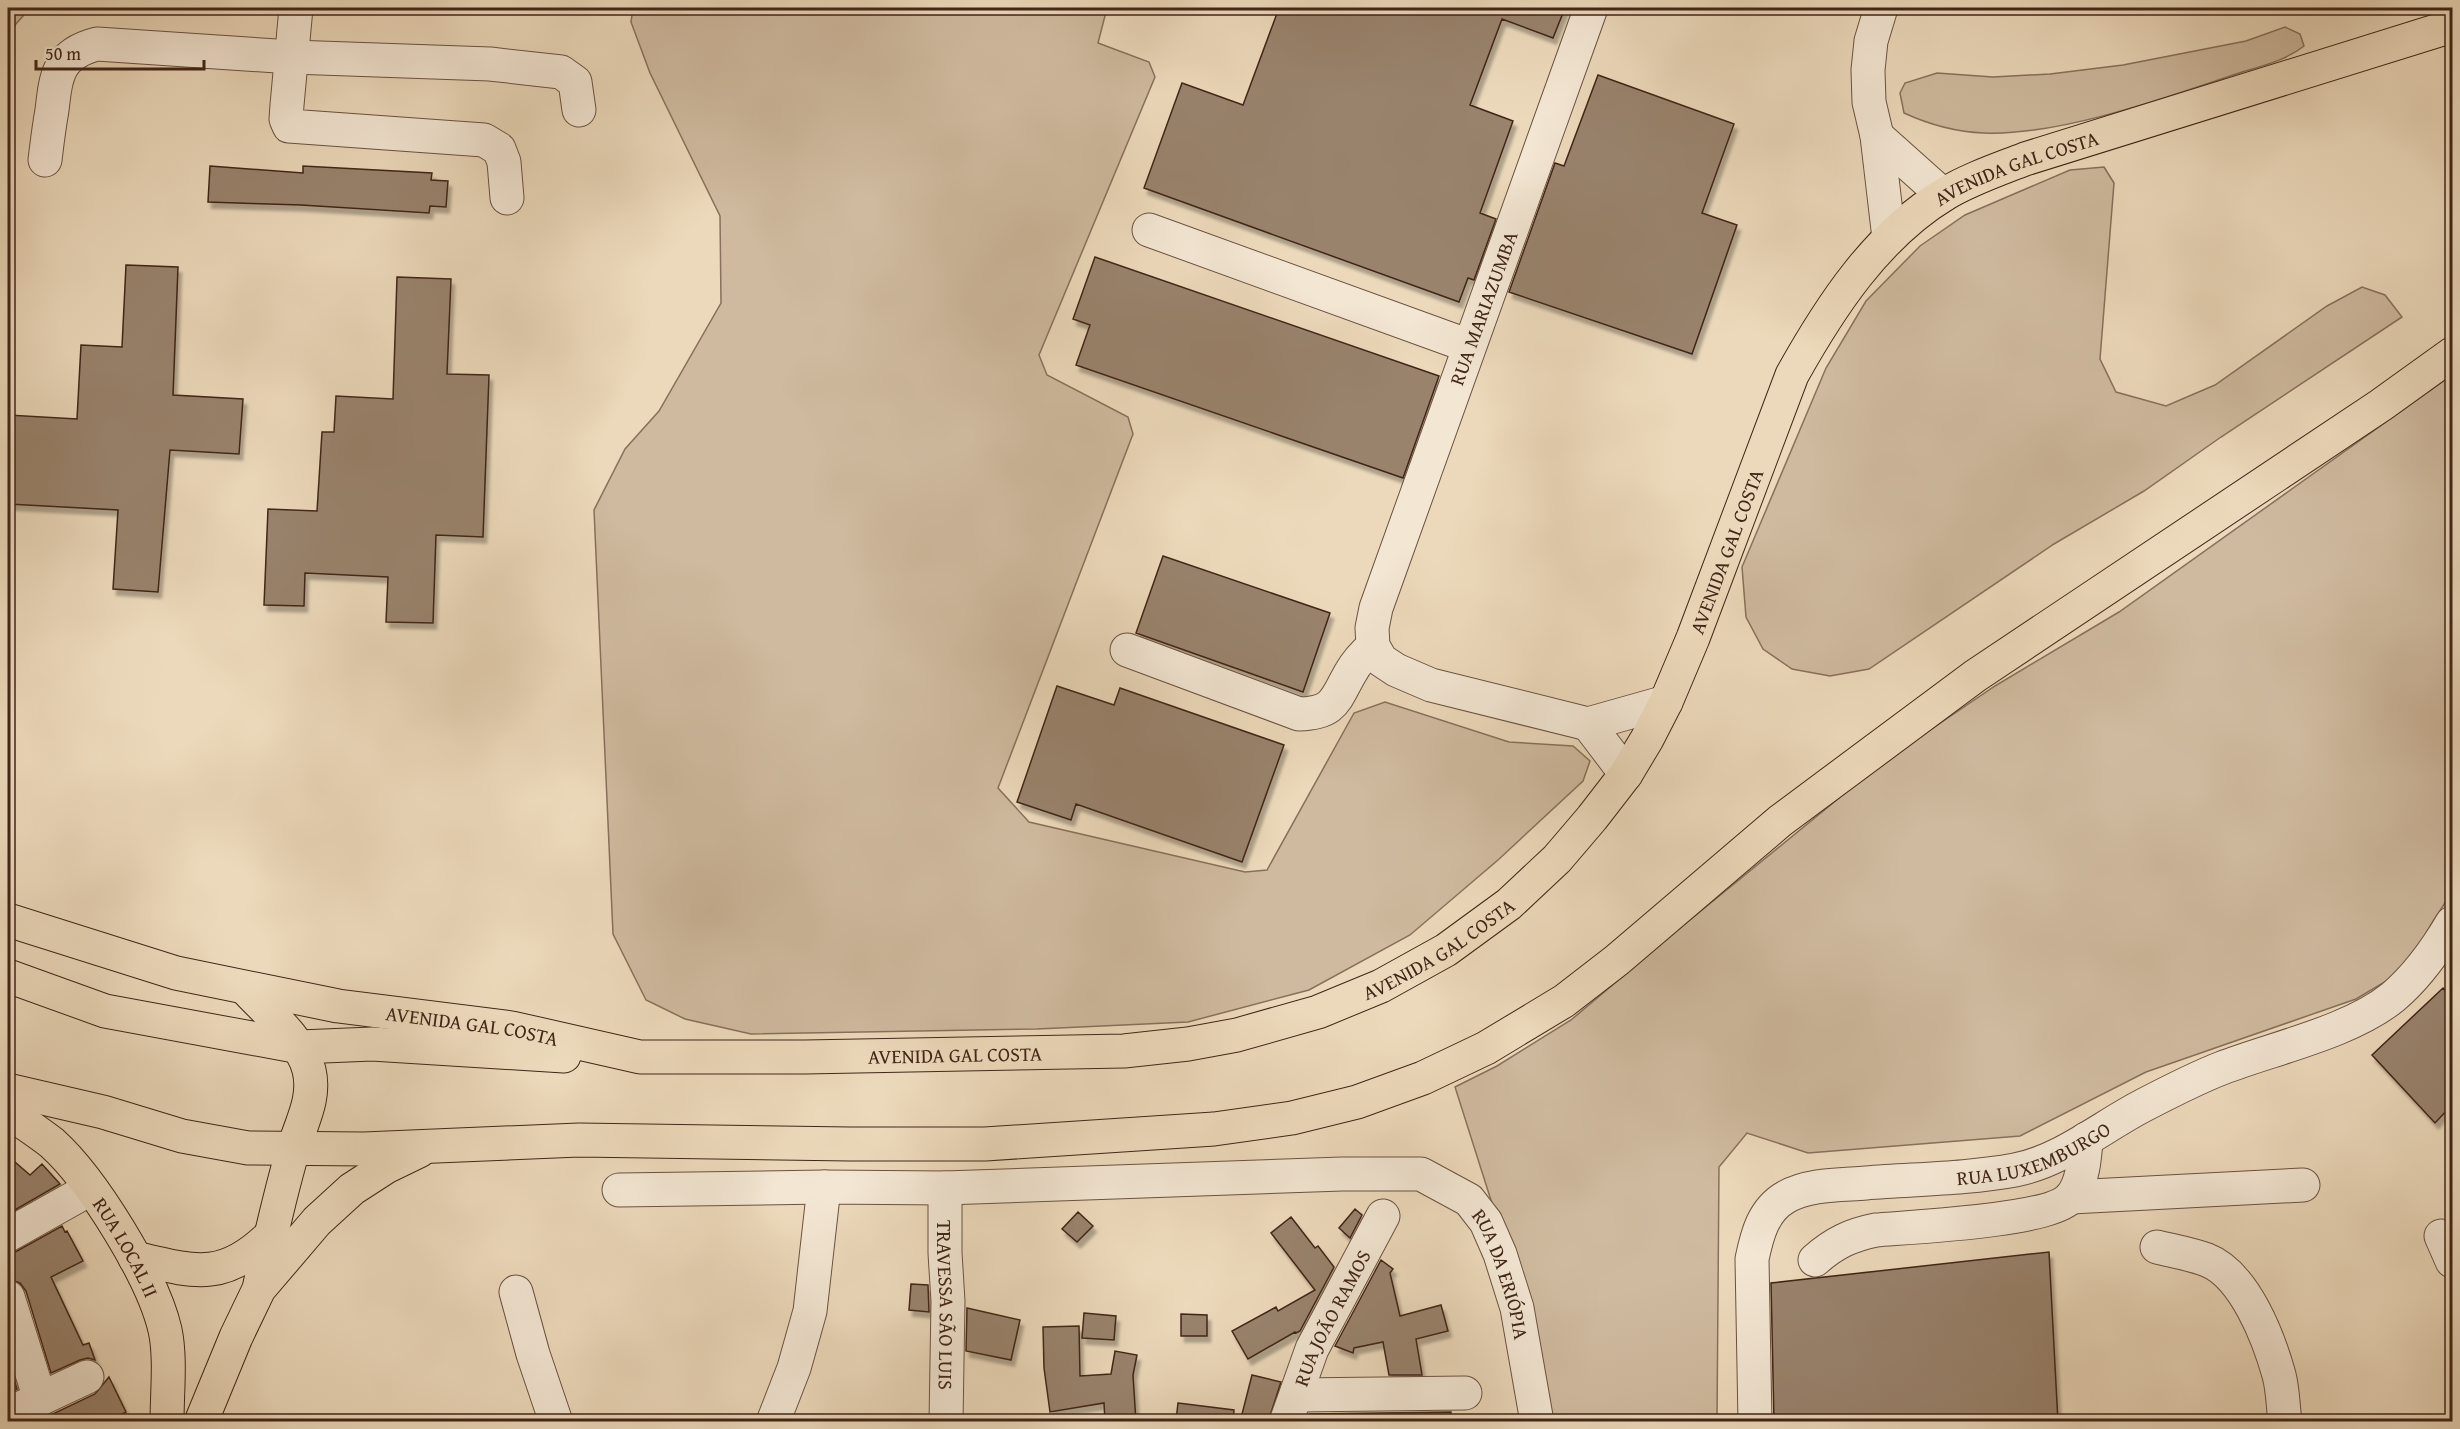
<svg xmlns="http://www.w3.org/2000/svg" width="2460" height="1429" font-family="'Gentium Book Plus',serif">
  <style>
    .green { fill: #cfba9f; stroke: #88705c; stroke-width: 1.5 }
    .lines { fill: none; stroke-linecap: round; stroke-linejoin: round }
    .stream { stroke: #846c59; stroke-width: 7 }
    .building { fill: #99836d; stroke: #402518; stroke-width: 1.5; filter: url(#shadow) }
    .minor-casing { stroke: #6b5241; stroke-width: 35 }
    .major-casing { stroke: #402518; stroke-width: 35 }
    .minor { stroke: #f3e6d3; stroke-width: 33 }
    .major { stroke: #ecd9bb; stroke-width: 33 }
    .labels { text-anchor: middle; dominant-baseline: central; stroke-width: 5; stroke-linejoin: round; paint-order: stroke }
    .street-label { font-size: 20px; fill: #402518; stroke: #f3e6d3 }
  </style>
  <defs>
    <filter id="shadow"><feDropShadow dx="3.5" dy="6" stdDeviation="1.5" flood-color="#0004"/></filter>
  </defs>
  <rect width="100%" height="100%" fill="#ecd9bb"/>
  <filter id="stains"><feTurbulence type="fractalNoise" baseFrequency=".00333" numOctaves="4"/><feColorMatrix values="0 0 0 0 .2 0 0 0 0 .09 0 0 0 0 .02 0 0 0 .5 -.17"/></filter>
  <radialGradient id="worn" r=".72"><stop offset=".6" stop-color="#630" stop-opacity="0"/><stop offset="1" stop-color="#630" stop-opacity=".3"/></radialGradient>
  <path class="green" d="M8 8H30L8 33 11 110 8 112Z
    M633 8H1107L1098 43 1149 62 1155 77 1039 355 1047 375 1128 417 1133 434 998 788 1029 822 1245 872 1267 870 1354 713 1385 702 1509 742 1573 746 1590 761 1583 781 1498 860 1410 935 1309 990 1188 1022 1037 1029 751 1034 685 1019 646 1000 613 934 594 510 625 449 659 411 721 303 720 216 650 73 631 22Z
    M2285 27 2300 34 2304 46C2284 62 2257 67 2233 75 2162 99 2058 136 1984 133 1957 132 1928 124 1904 113L1900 93 1905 83 1937 73 1993 77 2050 74 2123 65 2246 41Z
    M2104 167 2114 183 2100 359 2116 392 2166 406 2215 385 2327 306 2362 287 2385 295 2402 317 2221 437 2144 491 2054 544 1869 669 1830 676 1792 669 1763 649 1746 617 1742 567 1826 368 1866 301 1920 246 1965 215 2070 170Z
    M2452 375V892L2432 923 2405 970 2356 999 2146 1072 2020 1136 1808 1153 1747 1133 1719 1167 1717 1421H1541L1530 1323 1455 1087 1497 1066 1571 1020 1685 924 1883 762 1995 686 2119 612Z"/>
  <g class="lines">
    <path class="stream" d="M134 1422 135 1420"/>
  </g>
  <path class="building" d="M1279 8H1565L1553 38 1502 19 1470 105 1513 121 1480 213 1496 219 1474 280 1468 278 1459 302 1144 188 1182 83 1243 105Z
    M1598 75 1734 124 1702 213 1737 225 1692 354 1509 292 1555 163 1564 166Z
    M210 166 303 173V166L432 173 431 180 448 181 446 207 430 206 429 213 301 205 208 202Z
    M1095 257 1439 376 1403 478 1076 365 1090 325 1073 319Z
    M126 265 178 267 173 395 243 399 239 454 170 450 158 592 113 589 118 510 8 504V415L77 419 81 345 122 347Z
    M397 277 451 279 447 374 489 375 483 537 436 535 433 623 386 622 388 577 305 573 304 606 264 605 268 509 317 511 322 432H334L336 396 393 399Z
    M1163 556 1330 613 1303 692 1136 633Z
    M1057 686 1114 705 1120 688 1284 745 1242 862 1076 804 1071 820 1017 802Z
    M2443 988 2452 998V1105L2435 1123 2372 1055Z
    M8 1156 30 1175 42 1164 60 1184 8 1214Z
    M1355 1209 1362 1215 1350 1238 1339 1228Z
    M1078 1212 1093 1226 1077 1242 1062 1229Z
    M1291 1217 1315 1248 1318 1246 1334 1267 1300 1331 1296 1333 1295 1332 1248 1359 1232 1331 1276 1307 1278 1311 1315 1290 1271 1233Z
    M62 1226 65 1232 67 1231 83 1261 51 1277 83 1345 89 1343 95 1360 88 1358 80 1360 51 1373 26 1291 20 1283 8 1279V1254L17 1251Z
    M2049 1252 2058 1422H1774L1771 1283Z
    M1381 1260 1393 1269 1390 1273 1400 1316 1441 1305 1448 1331 1416 1339 1422 1375H1389L1383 1342 1354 1348 1353 1353 1335 1346Z
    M911 1284 928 1285 929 1312 909 1310Z
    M967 1308 1020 1320 1011 1360 966 1351Z
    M1084 1313 1116 1316 1114 1340 1082 1338Z
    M1181 1314 1207 1315V1336H1181Z
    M1079 1326 1080 1376 1111 1374 1115 1351 1137 1355 1133 1375 1136 1422H1105L1104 1403 1050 1412 1044 1368 1043 1327Z
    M12 1373 17 1389 10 1392 8 1374Z
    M1252 1375 1281 1382 1268 1422H1240Z
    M109 1377 126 1412 110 1422H36L95 1394Z
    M1178 1403 1234 1410 1233 1422 1176 1420Z
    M1451 1412 1450 1422H1340V1417L1309 1414Z"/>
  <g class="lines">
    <g class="minor-casing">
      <g id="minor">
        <path d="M296 8 287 105 286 119 289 126 484 140 499 149 504 162 507 198"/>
        <path d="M1591 8 1376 608 1372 628 1373 646 1381 660 1396 670 1431 685 1588 724 1666 702"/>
        <path d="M1881 8 1871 41 1868 70 1869 102 1877 136 1889 238"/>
        <path d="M1877 136 1943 195"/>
        <path d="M45 160C47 143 49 127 52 110 56 75 58 54 97 44L292 57 490 64 561 72 575 82 579 110"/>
        <path d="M1149 230 1469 346"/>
        <path d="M1127 650 1299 714C1336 713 1335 699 1351 672 1357 661 1364 654 1373 646"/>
        <path d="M1588 724 1626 774"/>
        <path id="s1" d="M945 1188V1253L948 1301 946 1422"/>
        <path id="s2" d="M619 1190 824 1187 945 1188 1342 1174H1421L1469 1200 1486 1222 1500 1254 1517 1308 1537 1422"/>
        <path d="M2071 1197 2303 1185"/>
        <path d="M8 1235 90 1189"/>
        <path d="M2441 1236 2452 1261"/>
        <path d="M2157 1247C2173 1251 2191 1254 2207 1260 2245 1275 2269 1339 2279 1375 2283 1390 2283 1406 2285 1422"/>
        <path d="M1815 1260C1834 1243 1851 1235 1876 1230 1912 1227 2050 1221 2071 1197 2083 1183 2085 1156 2086 1139"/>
        <path d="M516 1292 533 1354 556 1422"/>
        <path d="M8 1297 40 1399"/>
        <path d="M1297 1395 1465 1393"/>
        <path d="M8 1414 87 1377"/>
        <path d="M773 1422 794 1368 810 1311 824 1187"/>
        <path id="s3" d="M1286 1422 1312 1349 1383 1216"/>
        <path id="s4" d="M1755 1422 1752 1259C1757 1235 1763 1210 1786 1197 1808 1184 1840 1185 1866 1183 1915 1179 1966 1179 2015 1170 2062 1161 2103 1126 2144 1105 2169 1092 2196 1078 2222 1068 2274 1048 2350 1032 2393 997 2418 976 2436 950 2452 923"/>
      </g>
    </g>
    <g class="major-casing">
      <g id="major">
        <path id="s5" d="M8 920 176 973 338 1006 512 1028 640 1057H805L1124 1051 1188 1044 1237 1035 1318 1012 1381 986 1446 950 1509 904 1557 859 1592 818 1626 774 1647 739 1666 702 1693 638 1792 375C1830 307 1876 236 1945 194 1970 179 1997 170 2025 159L2452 26"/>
        <path d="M8 976 105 1011 300 1047 372 1044 564 1056"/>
        <path d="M245 988C265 1010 302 1040 309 1070 316 1099 301 1123 293 1150 280 1194 270 1239 260 1284"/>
        <path d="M8 1090 103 1112 182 1136 248 1148 364 1149 579 1140 850 1144H985L1214 1129 1292 1118 1357 1102 1423 1078 1486 1048 1564 1001 1617 960 1780 821 1975 676 2381 405 2452 354"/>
        <path id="s6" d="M8 1111C22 1122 38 1132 52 1143 92 1179 153 1277 165 1330 171 1357 167 1393 167 1422"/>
        <path d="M135 1258C194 1272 223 1282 270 1236"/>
        <path d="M201 1422 236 1337 259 1289 317 1221 352 1189 386 1167 419 1151"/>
      </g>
    </g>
    <use href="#minor" class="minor"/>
    <use href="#major" class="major"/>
  </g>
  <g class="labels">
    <g class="street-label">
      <text stroke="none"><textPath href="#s5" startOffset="2475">AVENIDA GAL COSTA</textPath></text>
      <text transform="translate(1483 308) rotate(-70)">RUA MARIAZUMBA</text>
      <text stroke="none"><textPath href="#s5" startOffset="1971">AVENIDA GAL COSTA</textPath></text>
      <text stroke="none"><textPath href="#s5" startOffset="1467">AVENIDA GAL COSTA</textPath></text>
      <text stroke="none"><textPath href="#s5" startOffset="477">AVENIDA GAL COSTA</textPath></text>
      <text stroke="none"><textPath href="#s5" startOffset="963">AVENIDA GAL COSTA</textPath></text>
      <text stroke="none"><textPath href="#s4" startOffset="490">RUA LUXEMBURGO</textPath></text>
      <text stroke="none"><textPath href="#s6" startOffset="183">RUA LOCAL II</textPath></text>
      <text stroke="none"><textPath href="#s2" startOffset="939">RUA DA ERIÓPIA</textPath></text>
      <text stroke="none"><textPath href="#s1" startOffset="117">TRAVESSA SÃO LUIS</textPath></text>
      <text stroke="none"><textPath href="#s3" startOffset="114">RUA JOÃO RAMOS</textPath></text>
    </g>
  </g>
  <rect width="2460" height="1429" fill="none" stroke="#ecd9bb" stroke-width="30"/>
  <rect x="9" y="9" width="2442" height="1411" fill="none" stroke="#402518" stroke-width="3"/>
  <rect x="15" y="15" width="2430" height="1399" fill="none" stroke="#402518" stroke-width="1.5"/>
  <path d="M36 60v9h168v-9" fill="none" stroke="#402518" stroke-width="3"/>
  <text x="45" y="60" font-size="18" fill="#402518" stroke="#f3e6d3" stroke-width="4.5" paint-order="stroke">50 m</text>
  <rect width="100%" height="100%" filter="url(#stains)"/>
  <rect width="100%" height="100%" fill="url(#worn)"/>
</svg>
